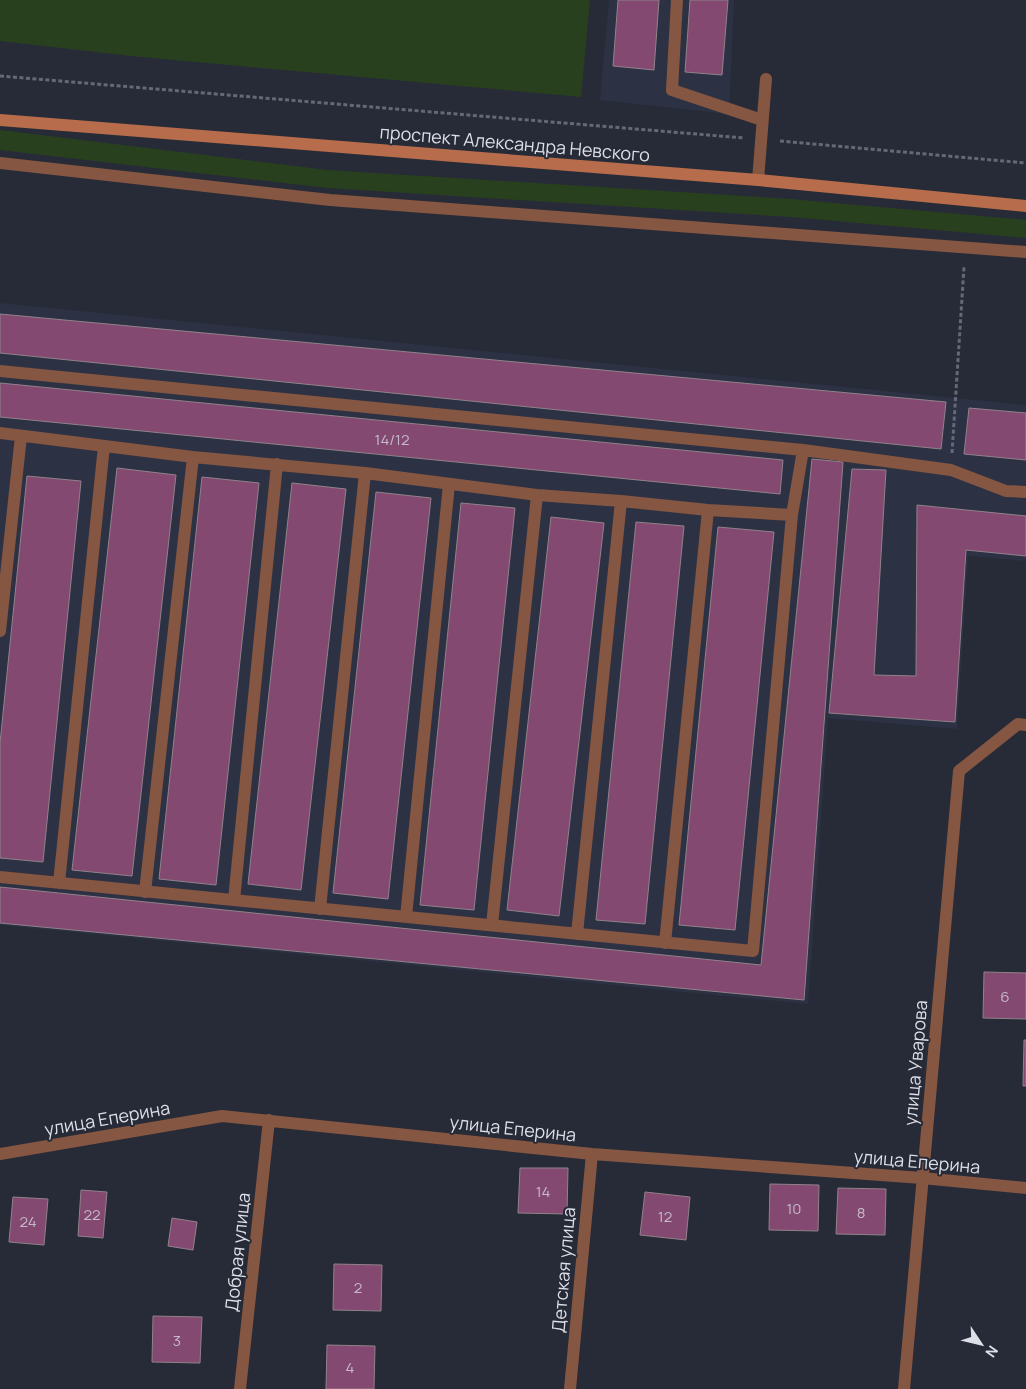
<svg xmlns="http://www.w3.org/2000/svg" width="1026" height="1389" font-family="Manrope,sans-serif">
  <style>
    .built { fill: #2c3244 }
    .green { fill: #29401f }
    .building { fill: #834971; stroke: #91828b }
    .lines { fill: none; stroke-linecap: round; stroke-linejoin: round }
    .path { stroke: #666974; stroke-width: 3; stroke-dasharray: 4 2.5; stroke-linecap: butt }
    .lane { stroke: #855641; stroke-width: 12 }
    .street { stroke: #855641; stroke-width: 12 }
    .secondary { stroke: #b76d4b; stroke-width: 12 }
    .labels { text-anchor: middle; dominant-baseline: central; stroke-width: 4; stroke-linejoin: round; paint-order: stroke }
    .number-label { font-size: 15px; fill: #c6baca }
    .street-label { font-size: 18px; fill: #dddfe8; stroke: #272b37 }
  </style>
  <rect width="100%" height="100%" fill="#272b37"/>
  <path class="built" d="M609 0H734L729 114 600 100Z
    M0 303 1026 405V561L968 556 957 729 828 718 808 1004 0 925Z"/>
  <path class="green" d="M0 0H590L581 97 131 56 0 41Z
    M0 130 327 170 790 199 1026 220V238L791 217 328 188 0 150Z"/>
  <path class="building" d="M618 0H659L654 70 613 66Z
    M690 0H728L722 75 685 72Z
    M0 314 946 402 941 449 0 353Z
    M0 383 783 460 780 494 0 417Z
    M969 408 1026 413V460L964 454Z
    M812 459 843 462 804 1000 0 923V887L761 965Z
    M117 468 176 475 132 876 72 870Z
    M852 469 886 470 874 675 916 676 917 505 1026 516V556L966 550 955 722 829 713Z
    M27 476 81 481 43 862 0 858V743Z
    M202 477 259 483 216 885 159 879Z
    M292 483 346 489 301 890 248 884Z
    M376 492 431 498 388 899 333 893Z
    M461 503 515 508 474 910 420 905Z
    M551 517 604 523 559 916 507 910Z
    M636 522 684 526 645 924 596 920Z
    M718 527 774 532 735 930 679 925Z
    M984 972 1026 973V1019L983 1018Z
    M1024 1040H1026V1086H1023Z
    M520 1168H568L567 1214 518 1213Z
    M770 1184 819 1185 818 1231 769 1230Z
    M838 1188 886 1189 885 1235 836 1234Z
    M81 1190 107 1192 103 1238 78 1236Z
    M645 1192 690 1197 686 1240 640 1235Z
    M13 1197 48 1199 44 1245 9 1242Z
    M172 1218 197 1222 193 1250 168 1246Z
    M334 1264 382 1265 381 1311 333 1310Z
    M153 1316 202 1317 200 1363 152 1362Z
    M327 1345 375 1346 374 1389H326Z"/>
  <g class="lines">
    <path class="path" d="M0 76 744 138
      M780 141 1026 163
      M952 453 964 267"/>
    <path class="lane" d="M677 0 672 90 762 120
      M0 163 330 200 1026 252
      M758 180 766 79
      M0 371 803 450 951 470 1006 491 1026 492
      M0 433 193 457 365 473 537 495 621 501 708 510 792 515 753 951 0 877
      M792 515 803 450
      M0 631 21 436
      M59 883 104 446
      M145 892 193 457
      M234 900 277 464
      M320 909 365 473
      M406 917 449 484
      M492 925 537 495
      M577 934 621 501
      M665 943 708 510"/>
    <path class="street" d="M0 1154 222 1116 592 1154 922 1178 1026 1188
      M240 1389 269 1120
      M570 1389 592 1154
      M904 1389 959 771 1018 724 1026 725"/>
    <path class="secondary" d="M0 120 758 180 1026 206"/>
  </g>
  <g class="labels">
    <g class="number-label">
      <text x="392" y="439">14/12</text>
      <text x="1005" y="996">6</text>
      <text x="543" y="1191">14</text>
      <text x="794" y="1208">10</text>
      <text x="861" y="1212">8</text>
      <text x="92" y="1214">22</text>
      <text x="665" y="1216">12</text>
      <text x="28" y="1221">24</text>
      <text x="358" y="1287">2</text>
      <text x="177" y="1340">3</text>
      <text x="350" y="1367">4</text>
    </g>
    <g class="street-label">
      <text transform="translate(515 143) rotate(5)">проспект Александра Невского</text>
      <text transform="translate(915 1063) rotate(-85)">улица Уварова</text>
      <text transform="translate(107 1118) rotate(-10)">улица Еперина</text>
      <text transform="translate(513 1128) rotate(6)">улица Еперина</text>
      <text transform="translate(917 1161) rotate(5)">улица Еперина</text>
      <text transform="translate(237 1252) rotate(-84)">Добрая улица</text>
      <text transform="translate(563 1270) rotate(-85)">Детская улица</text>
    </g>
  </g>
  <g transform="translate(981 1344) rotate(125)" stroke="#272b37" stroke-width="4" paint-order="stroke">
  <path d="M0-4L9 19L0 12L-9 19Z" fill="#dddfe8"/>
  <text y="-8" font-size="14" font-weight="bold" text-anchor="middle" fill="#dddfe8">N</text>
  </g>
</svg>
